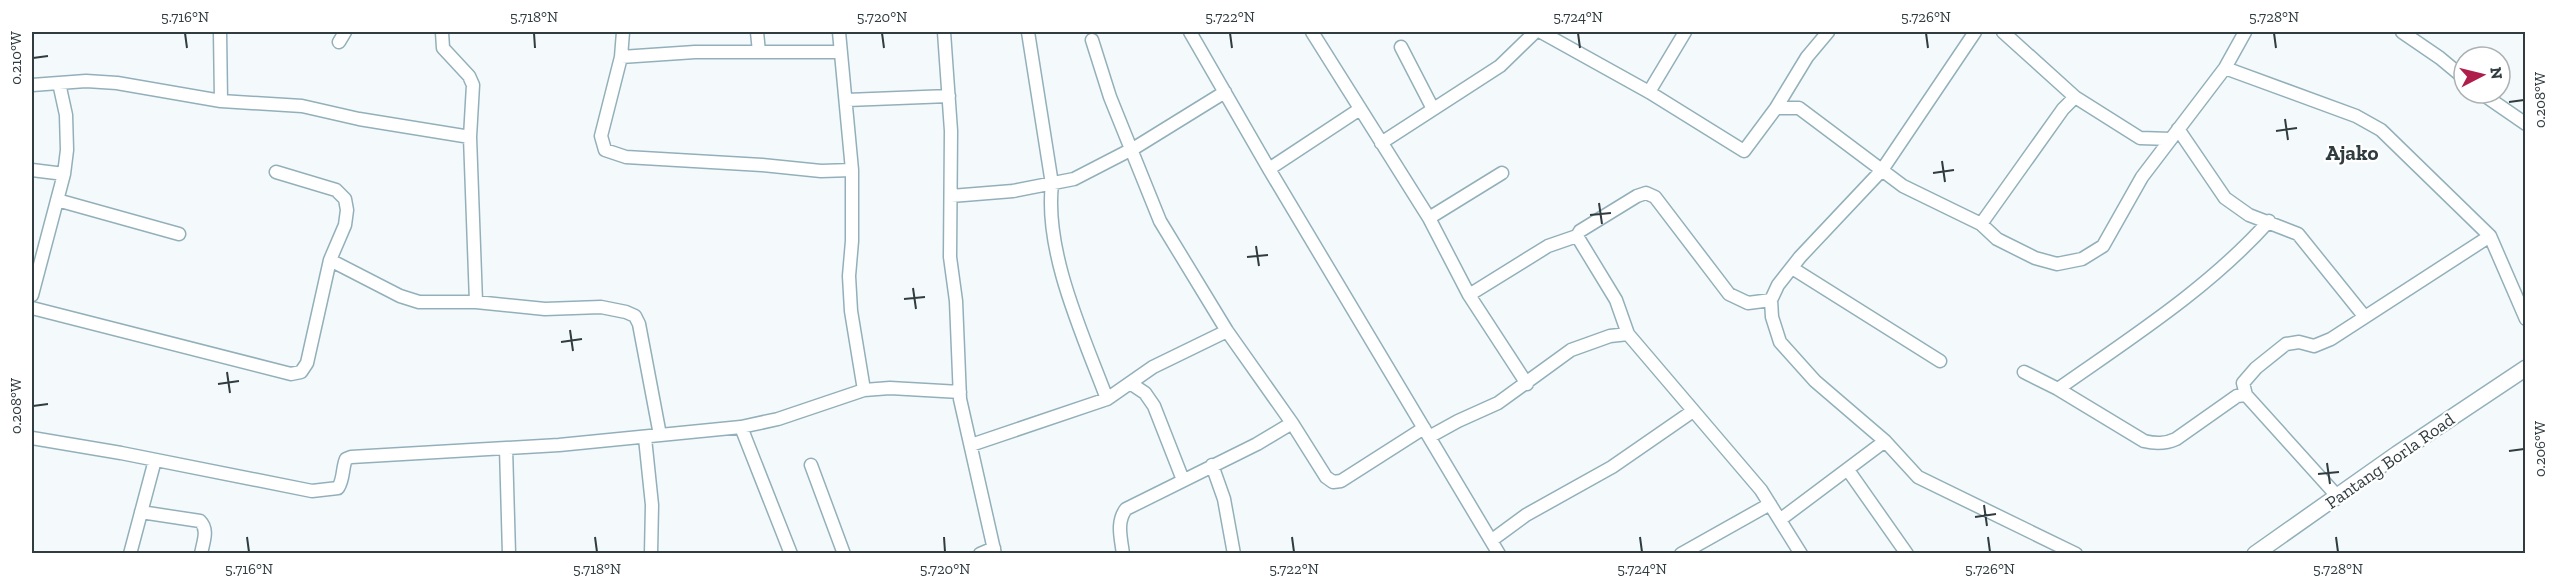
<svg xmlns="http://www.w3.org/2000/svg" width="2557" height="585" font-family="'Zilla Slab',serif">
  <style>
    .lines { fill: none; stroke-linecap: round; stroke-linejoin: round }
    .minor-casing { stroke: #93b0ba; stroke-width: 15 }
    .tertiary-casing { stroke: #93b0ba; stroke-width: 18 }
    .minor { stroke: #fff; stroke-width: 12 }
    .tertiary { stroke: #fff; stroke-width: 15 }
    .ticks { fill: none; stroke: #303c40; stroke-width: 2 }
    .labels { text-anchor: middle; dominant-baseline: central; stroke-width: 4.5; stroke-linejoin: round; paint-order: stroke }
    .street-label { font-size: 18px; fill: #303c40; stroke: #fff }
    .quarter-label { font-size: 21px; font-weight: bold; fill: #303c40; stroke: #fff }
    .neatline { fill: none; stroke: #303c40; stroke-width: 2 }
    .ticks-label { font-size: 15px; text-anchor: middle; fill: #303c40 }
  </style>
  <rect width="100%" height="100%" fill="#f4fafc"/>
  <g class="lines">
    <g class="minor-casing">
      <path id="minor" d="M220 32 221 101
        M442 32 443 48 469 76 473 85 470 137 476 302
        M623 32 621 57 601 136 605 150 626 157 762 165 821 171 852 170
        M757 32 759 52
        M839 32 852 170V241L849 276 851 311 864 390
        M944 32 951 131 950 257 956 301 960 399 995 554
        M1028 32 1052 184C1044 252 1083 335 1107 399
        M1190 32 1269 169 1499 554
        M1312 32 1429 218 1469 295 1527 384
        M1541 32 1649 92 1744 151 1776 108 1807 57 1828 32
        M1975 32 1882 170 1800 257 1778 285 1771 300 1772 317 1780 342 1815 381 1885 441 1918 477 2076 554
        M2003 32 2075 97 2140 138 2171 139
        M2402 32 2440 58 2464 78
        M1092 40 1110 97 1160 221 1227 331 1292 423 1326 477 1333 482 1341 481 1424 428
        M339 42 345 32
        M1401 47 1433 109
        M621 57 695 52H840
        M2225 68 2356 116 2381 130 2490 236 2526 319
        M32 85 86 81 117 83 221 101 302 106 359 119 470 137
        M1649 92 1685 32
        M2481 93 2526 124
        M847 100 949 96
        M1776 108H1799L1903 186 1981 224 1997 239 2035 258 2057 264 2082 259 2103 246 2142 177 2225 68 2245 32
        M2178 129 2225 198 2249 215 2298 234 2364 316
        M1381 143 1500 66 1535 32
        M1269 169 1360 109
        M32 170 64 174
        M276 172 336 190 345 199 347 210 345 225 330 260
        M951 196 1013 191 1074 179 1136 147 1225 92
        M57 200 179 234
        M1429 218 1502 173
        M1981 224 2063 109 2075 97
        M1792 268 1940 361
        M32 295 64 174 67 150 66 115 59 83
        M1469 295 1548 246 1577 236
        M1771 300 1748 303 1729 294 1655 197 1646 193 1637 196 1580 231 1577 236 1616 300 1628 334 1761 490 1801 554
        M32 308 291 374 301 372 307 363 330 260 400 296 419 302H476L545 309 601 307 626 312 635 316 639 324 660 435
        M2024 372 2058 389 2144 441C2156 444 2165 444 2176 439L2237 396 2246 395 2338 497
        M1130 383 1145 393 1154 406 1183 480
        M2058 389C2132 337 2209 288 2269 221
        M2246 395 2243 383 2256 368 2286 344 2299 342 2314 346 2331 339 2490 236
        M741 427 791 554
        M1429 437 1458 421 1498 403 1571 350 1610 336 1628 334
        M32 438 121 453 312 491 338 488C344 479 342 468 346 459L351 457 559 445 741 427 778 419 864 390 890 388 960 392
        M645 438 652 505 651 554
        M971 445 1107 399 1153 367 1227 331
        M506 448 509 554
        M811 465 844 554
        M1212 465 1224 499 1234 554
        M1848 470 1907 554
        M141 512 200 521C209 530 203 542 201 554
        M1781 519 1885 441
        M1492 540 1526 515 1612 467 1693 411
        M130 554 155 460
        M980 554 994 548
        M1123 554C1121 538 1116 522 1126 509L1257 444 1292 423
        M1681 554 1770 504"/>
    </g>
    <g class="tertiary-casing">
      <path id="tertiary" d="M2255 554 2397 454 2526 368"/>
    </g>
    <use href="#minor" class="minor"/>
    <use href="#tertiary" class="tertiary"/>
  </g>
  <path class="ticks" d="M185 33 187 48M534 33 535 48M882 33 884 48M1230 33 1232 48M1578 33 1580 48M1926 33 1928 48M2274 33 2276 48M33 58 48 56M2509 102 2524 100M2285 119 2288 140M2276 131 2297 128M1942 161 1945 182M1933 173 1954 170M1599 203 1602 224M1590 215 1611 213M1256 246 1259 266M1247 257 1268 255M913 288 916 309M904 299 925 297M570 330 573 351M561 342 582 339M227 372 230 393M218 384 239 381M33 406 48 404M2509 451 2524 449M2327 463 2330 484M2318 474 2339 472M1984 505 1987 526M1975 517 1996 514M247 537 249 552M595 537 597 552M944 537 945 552M1292 537 1294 552M1640 537 1642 552M1988 537 1990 552M2336 537 2338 552"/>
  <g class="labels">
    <g class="street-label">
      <text transform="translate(2390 461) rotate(-35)">Pantang Borla Road</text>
    </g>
    <g class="quarter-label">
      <text x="2352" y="152">Ajako</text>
    </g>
  </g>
  <rect width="2557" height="585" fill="none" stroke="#ffffff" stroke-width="66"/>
  <g transform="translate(2482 75) rotate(83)"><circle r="28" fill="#ffffff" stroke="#acb1b3" stroke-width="1.5"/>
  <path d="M0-4.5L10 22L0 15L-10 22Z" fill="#af1d4a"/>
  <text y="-9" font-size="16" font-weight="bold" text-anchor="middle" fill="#303c40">N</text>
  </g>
  <rect x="33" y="33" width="2491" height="519" class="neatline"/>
  <g class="ticks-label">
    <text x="185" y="22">5.716°N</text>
    <text x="534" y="22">5.718°N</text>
    <text x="882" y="22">5.720°N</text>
    <text x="1230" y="22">5.722°N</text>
    <text x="1578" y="22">5.724°N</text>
    <text x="1926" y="22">5.726°N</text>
    <text x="2274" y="22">5.728°N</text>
    <text transform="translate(16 58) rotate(-90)" y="5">0.210°W</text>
    <text transform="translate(2540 100) rotate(-90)" y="5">0.208°W</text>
    <text transform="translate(16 406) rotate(-90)" y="5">0.208°W</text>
    <text transform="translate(2540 449) rotate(-90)" y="5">0.206°W</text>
    <text x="249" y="574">5.716°N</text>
    <text x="597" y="574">5.718°N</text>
    <text x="945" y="574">5.720°N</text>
    <text x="1294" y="574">5.722°N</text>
    <text x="1642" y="574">5.724°N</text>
    <text x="1990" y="574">5.726°N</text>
    <text x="2338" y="574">5.728°N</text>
  </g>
</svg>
